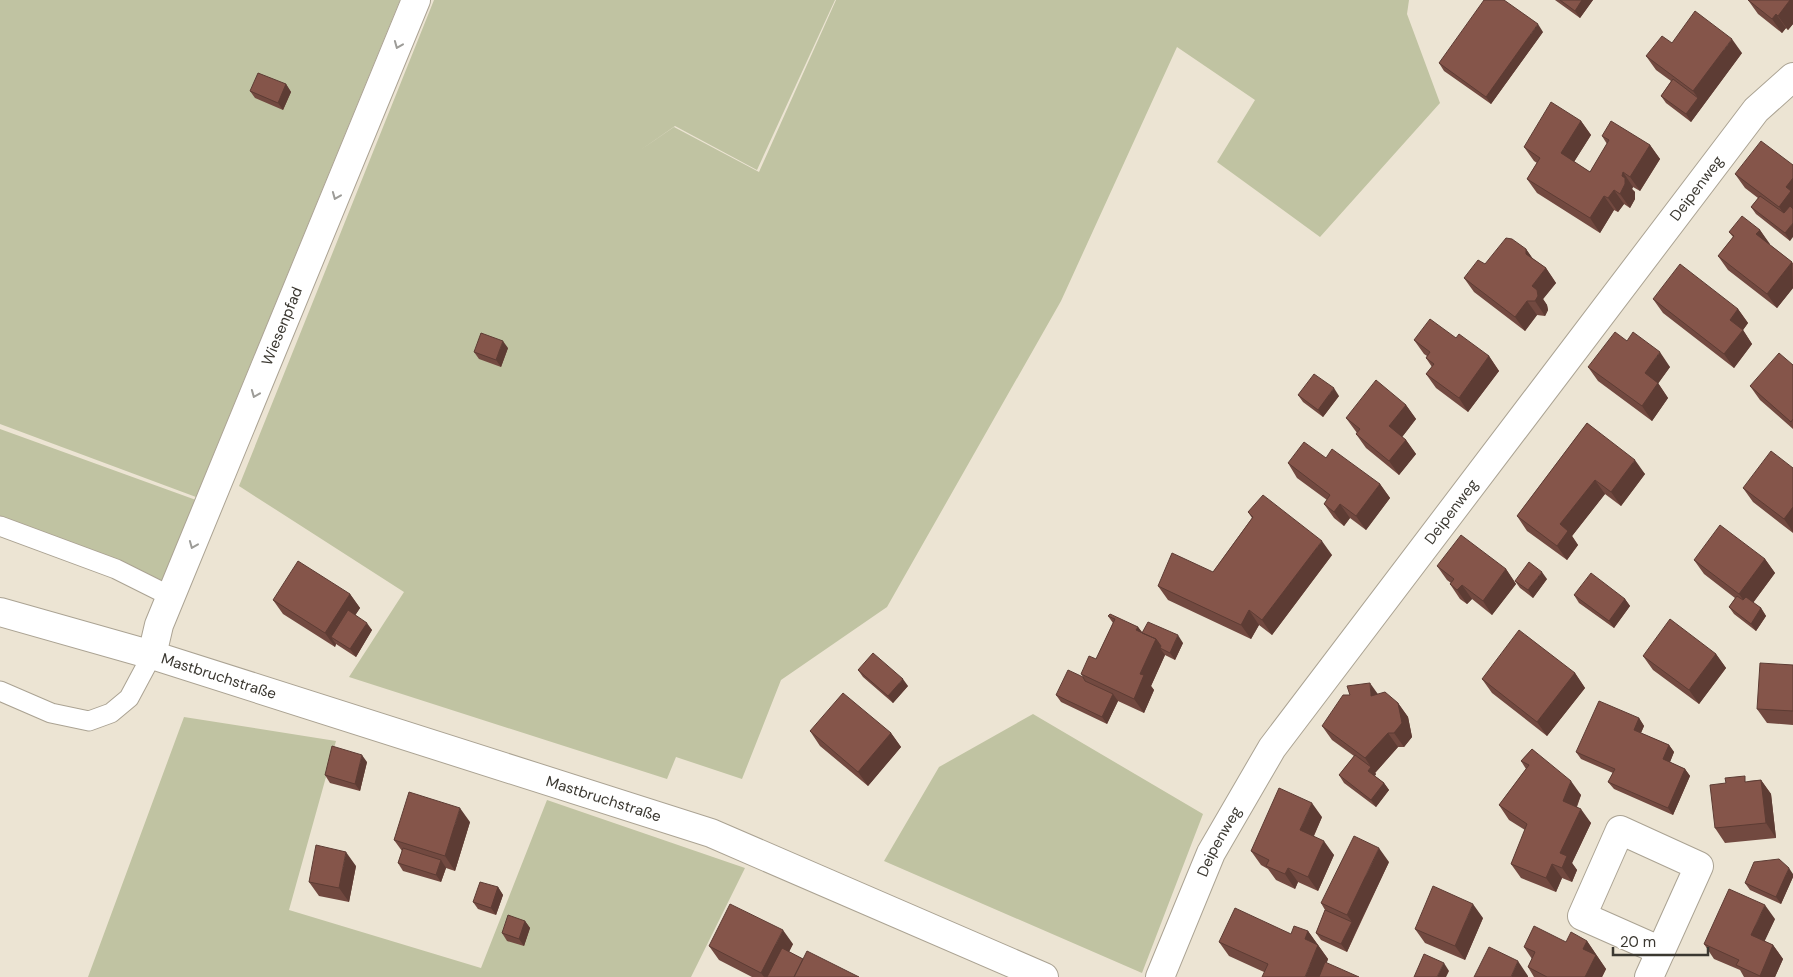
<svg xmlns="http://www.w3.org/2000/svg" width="1793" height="977" font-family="'DM Sans',sans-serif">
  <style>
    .green { fill: #c0c3a2 }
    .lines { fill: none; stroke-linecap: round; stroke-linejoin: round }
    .service-casing { stroke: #aba393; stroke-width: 21 }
    .minor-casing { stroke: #aba393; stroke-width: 30 }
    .service { stroke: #fff; stroke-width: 19 }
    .minor { stroke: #fff; stroke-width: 28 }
    .wall { fill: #724940 }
    .shaded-wall { fill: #5d3c34 }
    .building { fill: #85554a; stroke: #5d3c34 }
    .oneway { stroke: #9d9c98 }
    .labels { text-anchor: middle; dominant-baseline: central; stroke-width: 5; stroke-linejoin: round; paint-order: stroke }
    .street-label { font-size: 15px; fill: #3b3831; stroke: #fff }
  </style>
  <rect width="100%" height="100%" fill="#ece4d3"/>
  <path class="green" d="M0 0H400L196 497 0 424Z
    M434 0H835L757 170 675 126 639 151 674 127 759 172 836 0H1409L1407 14 1440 103 1320 237 1217 162 1255 100 1177 47 1061 301 887 607 781 680 742 779 676 757 667 779 349 677 404 592 239 486Z
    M0 429 196 500 162 581 122 564 0 520Z
    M1033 714 1203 814 1142 973 884 861 939 767Z
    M184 717 336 741 289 910 481 968 547 800 745 868 691 977H88Z"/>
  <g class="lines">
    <g class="service-casing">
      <path id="service" d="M0 526 116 569 172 597
        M0 691 51 713 89 721 111 713 129 698 152 655"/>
    </g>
    <g class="minor-casing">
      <g id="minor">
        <path id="s1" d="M0 612 152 655 711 833 1044 977"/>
        <path id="s2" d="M152 655 159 625 416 0"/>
        <path id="s3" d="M1160 977 1211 853 1272 748 1756 110 1793 77"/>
        <path d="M1649 977 1699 866 1620 830 1582 916 1661 951"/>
      </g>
    </g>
    <use href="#service" class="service"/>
    <use href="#minor" class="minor"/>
  </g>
  <path class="wall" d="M1555 0H1593L1580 18Z
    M1748 0H1793V24L1788 30 1786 28 1782 33 1758 14Z
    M1543 32 1491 104 1444 71 1439 63Z
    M1672 43 1742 53 1691 122 1666 103 1661 96 1671 81 1656 70 1646 56Z
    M286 84 291 92 283 110 255 98 250 91Z
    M1581 121 1591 135 1574 162 1590 172 1607 144 1602 136 1650 145 1660 159 1640 191 1633 187 1632 189 1635 192V199L1630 208 1624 204 1618 212 1614 210 1600 233 1537 193 1527 179 1537 163 1534 161 1524 147Z
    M1793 165 1790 241 1756 214 1751 207 1758 198 1745 188 1735 174Z
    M1760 230 1769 244 1793 263V288L1777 308 1728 270 1718 256 1733 237 1729 232Z
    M1526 249 1532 258 1546 268 1556 283 1543 299 1547 305 1548 310 1545 316 1537 315 1525 331 1474 292 1464 278 1485 264Z
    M1653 299 1738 309 1748 323 1743 330 1752 344 1734 368 1663 313Z
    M1456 338 1489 356 1499 371 1468 412 1436 388 1426 374 1432 367 1426 358 1427 356 1424 354 1414 340Z
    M1627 341 1670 367 1658 383 1668 398 1652 421 1598 381 1588 367Z
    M508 348 501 367 479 359 474 352Z
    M1793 365V429L1760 400 1750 386Z
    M1298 395 1339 396 1323 417 1303 402Z
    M1406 405 1416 419 1402 437 1406 440 1416 454 1399 475 1366 448 1356 434 1357 433 1346 418Z
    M1587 423 1645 474 1621 506 1605 494 1572 536 1578 545 1567 560 1527 531 1517 516Z
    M1326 458 1380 484 1390 498 1366 530 1350 518 1344 526 1334 518 1324 504 1327 500 1297 478 1288 463Z
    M1793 468V533L1753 502 1743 488Z
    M1248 512 1332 555 1272 635 1259 625 1251 639 1168 600 1158 586 1213 572 1252 518Z
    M1765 559 1775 573 1753 603 1761 608 1766 616 1756 631 1734 614 1729 607 1735 598 1704 574 1694 560Z
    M1437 566 1506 569 1516 584 1492 615 1472 599 1467 604 1460 599 1450 584 1451 583 1447 580Z
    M1547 579 1533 598 1520 588 1515 581Z
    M350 594 360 608 355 615 372 630 356 657 336 644 335 647 283 614 273 600Z
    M1574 595 1625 599 1630 606 1614 628 1579 603Z
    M1108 616 1138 627 1142 632 1183 643 1175 660 1165 655 1151 686 1154 690 1144 713 1118 701 1107 724 1061 702 1056 695 1083 677 1081 674 1096 659 1113 623Z
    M1716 654 1726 668 1699 704 1653 670 1643 656Z
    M1793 665V725L1767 723 1757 709Z
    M858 670 908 686 893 703 863 677Z
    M1575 673 1585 688 1547 736 1492 693 1482 679Z
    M1378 694 1398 703 1408 717 1412 737 1404 747H1398L1375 773 1376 774 1375 776 1384 783 1389 790 1376 807 1344 783 1339 775 1354 756 1332 740 1322 726Z
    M1639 718 1644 726 1641 733 1669 745 1674 752 1670 762 1685 769 1690 776 1673 815 1614 789 1608 782 1613 773 1581 759 1576 752Z
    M810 731 891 733 901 747 868 786 820 746Z
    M1532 749 1581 795 1577 807 1591 823 1572 863 1577 870 1572 882 1562 878 1556 892 1521 878 1511 864 1525 830 1509 820 1499 805 1526 769 1521 761Z
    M367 762 360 791 330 783 325 775Z
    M1761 780 1771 794 1776 838 1725 843 1715 828 1748 781Z
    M1322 817 1314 836 1334 855 1318 891 1298 882 1295 889 1276 880 1268 869 1261 865 1251 851Z
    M470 822 455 871 446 868 441 882 403 871 398 863 402 851 394 840Z
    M1389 862 1347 952 1321 940 1316 933 1325 910 1321 903Z
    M356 866 349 902 319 896 309 882Z
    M1793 874V877L1781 904 1750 890 1745 883Z
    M498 887 503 895 496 915 478 909 473 902Z
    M1483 918 1465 960 1425 943 1415 929Z
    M1775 919 1764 941 1773 945 1783 959 1775 977H1744L1740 970 1714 959 1704 944Z
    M525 921 530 928 524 946 507 941 502 933Z
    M1308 931 1328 959 1327 962 1264 972 1229 956 1219 942 1291 934Z
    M1587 941 1606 969 1602 977H1534L1528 967 1532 959 1524 947Z
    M793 944 789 952 803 959 859 977H752L719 960 709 946Z"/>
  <path class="shaded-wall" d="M1582 0H1593L1580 18 1575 11Z
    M1790 0H1793V24L1788 30 1778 16Z
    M1776 14 1786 28 1782 33 1772 19Z
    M1538 24 1543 32 1491 104 1486 97Z
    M1732 39 1742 53 1691 122 1686 114 1698 98 1693 91Z
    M286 84 291 92 283 110 278 103Z
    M1581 121 1591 135 1570 168 1561 153Z
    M1650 145 1660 159 1640 191 1630 177Z
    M1623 172 1633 187 1632 189 1635 192V199L1630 208 1620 194 1622 176Z
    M1793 178V216L1789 221 1779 207 1786 187Z
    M1614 190 1624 204 1618 212 1608 198Z
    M1604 196 1614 210 1600 233 1590 218Z
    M1793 223V237L1790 241 1785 233Z
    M1760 230 1770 244 1766 248 1756 234Z
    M1526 249 1536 263 1526 254Z
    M1792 262 1793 288 1777 308 1767 294Z
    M1546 268 1556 283 1543 299 1547 305 1548 310 1545 316 1535 301 1532 286Z
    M1527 301 1537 315 1525 331 1515 317Z
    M1738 309 1748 323 1743 330 1752 344 1734 368 1724 354 1730 320Z
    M503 341 508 348 501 367 496 360Z
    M1660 352 1670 367 1655 388 1645 373Z
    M1489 356 1499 371 1468 412 1459 398Z
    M1658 383 1668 398 1652 421 1642 406Z
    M1334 388 1339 396 1323 417 1318 410Z
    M1406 405 1416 419 1399 441 1389 426Z
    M1406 440 1416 454 1399 475 1389 461Z
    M1635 460 1645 474 1621 506 1611 492Z
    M1595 480 1605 494 1572 536 1578 545 1567 560 1557 546 1560 524Z
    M1380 484 1390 498 1366 530 1356 516Z
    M1340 504 1350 518 1344 526 1334 512Z
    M1793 507V532L1784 519Z
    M1322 541 1332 555 1272 635 1262 620Z
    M1765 559 1775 573 1749 608 1739 594Z
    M1506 569 1516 584 1492 615 1483 601Z
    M1542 572 1547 579 1533 598 1528 590Z
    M1462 585 1472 599 1467 604 1457 590Z
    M350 594 360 608 338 642 331 637 336 644 335 647 325 633Z
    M1625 599 1630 606 1614 628 1609 621Z
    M1761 608 1766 616 1756 631 1751 624Z
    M1249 610 1259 625 1251 639 1241 625Z
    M367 623 372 630 356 657 350 649Z
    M1138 627 1147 639 1136 630Z
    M1178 635 1183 643 1175 660 1170 653Z
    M1156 639 1164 650 1160 648 1165 655 1151 686 1154 690 1144 713 1134 699 1140 674Z
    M1716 654 1726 668 1699 704 1689 690Z
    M1575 673 1585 688 1547 736 1537 722Z
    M903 679 908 686 893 703 888 696Z
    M1370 683 1380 697 1371 696Z
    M1113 694 1118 701 1107 724 1102 717Z
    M1398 703 1408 717 1412 737 1404 747 1394 733Z
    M1639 718 1644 726 1639 737 1634 730Z
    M891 733 901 747 868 786 858 772Z
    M1388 733 1398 747 1375 773 1365 758Z
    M1669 745 1674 752 1668 767 1663 759Z
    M362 755 367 762 360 791 355 784Z
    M1371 767 1376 774 1373 778 1368 771Z
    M1685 769 1690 776 1673 815 1668 808Z
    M1761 780 1771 794 1776 838 1766 823Z
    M1571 781 1581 795 1573 815 1563 801Z
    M1384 783 1389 790 1376 807 1371 800Z
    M1312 803 1322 817 1310 844 1300 830Z
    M460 808 470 822 455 871 445 856Z
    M1581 809 1591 823 1572 863 1577 870 1572 882 1562 868 1560 853Z
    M1324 841 1334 855 1318 891 1308 877Z
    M1379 848 1389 862 1357 929 1347 915Z
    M346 852 356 866 349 902 339 888Z
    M441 860 446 868 441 882 436 875Z
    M1552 864 1562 878 1556 892 1546 878Z
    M1288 868 1298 882 1295 889 1285 874Z
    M1789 868 1793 874V877L1781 904 1776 897Z
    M498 887 503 895 496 915 491 908Z
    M1473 904 1483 918 1465 960 1455 946Z
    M1765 905 1775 919 1761 949 1751 935Z
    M525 921 530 928 524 946 519 939Z
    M1352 922 1357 929 1347 952 1341 944Z
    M783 930 793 944 776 977H764L761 973Z
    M1308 931 1318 945 1305 939Z
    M1587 941 1606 969 1602 977H1585L1583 949Z
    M1318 945 1328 959 1321 977H1305Z
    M1773 945 1783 959 1775 977H1760V976Z
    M1518 961 1528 976V977H1511Z
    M1444 963 1449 971 1446 977H1437Z"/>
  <path class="building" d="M1484 0H1504L1538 24 1486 97 1439 63Z
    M1560 0H1582L1575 11Z
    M1748 0H1790L1778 16 1776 14 1772 19Z
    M1695 11 1732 39 1693 91 1646 56 1662 36 1672 43Z
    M258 73 286 84 278 103 250 91Z
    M1673 79 1698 98 1686 114 1661 96Z
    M1551 102 1581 121 1561 153 1590 172 1609 140 1602 136 1611 121 1650 145 1630 177 1623 172 1622 176 1625 178V184L1620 194 1614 190 1608 198 1604 196 1590 218 1527 179 1540 158 1524 147Z
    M1761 141 1793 165V178L1786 187 1791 191 1779 207 1735 174Z
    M1760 196 1784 213 1790 206 1793 209V223L1785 233 1751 207Z
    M1742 216 1760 230 1756 234 1792 262 1767 294 1718 256 1734 236 1729 232Z
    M1506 238 1512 239 1526 249V254L1546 268 1532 286 1537 290 1538 296 1535 301H1527L1515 317 1464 278 1478 260 1485 264Z
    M1680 264 1738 309 1730 320 1743 330 1724 354 1653 299Z
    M1430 319 1456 338 1459 334 1489 356 1459 398 1426 374 1434 364 1426 358 1430 352 1414 340Z
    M1615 332 1627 341 1633 332 1660 352 1645 373 1658 383 1642 406 1588 367Z
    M481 333 503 341 496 360 474 352Z
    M1779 353 1793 365V419L1791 422 1750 386Z
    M1314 374 1334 388 1318 410 1298 395Z
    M1376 380 1406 405 1389 426 1406 440 1389 461 1356 434 1360 429 1346 418Z
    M1587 423 1635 460 1611 492 1595 480 1560 524 1568 531 1557 546 1517 516Z
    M1304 442 1326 458 1332 449 1380 484 1356 516 1340 504 1334 512 1324 504 1330 495 1288 463Z
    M1771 451 1793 468V507L1784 519 1743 488Z
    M1263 495 1322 541 1262 620 1249 610 1241 625 1158 586 1172 553 1213 572 1253 517 1248 512Z
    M1720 525 1765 559 1739 594 1694 560Z
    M1461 535 1506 569 1483 601 1462 585 1457 590 1450 584 1454 579 1437 566Z
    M298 561 350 594 325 633 273 600Z
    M1529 562 1542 572 1528 590 1515 581Z
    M1591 573 1625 599 1609 621 1574 595Z
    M1737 596 1743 600 1746 597 1761 608 1751 624 1729 607Z
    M348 610 367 623 350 649 331 637Z
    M1110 614 1138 627 1136 630 1156 639 1140 674 1144 675 1134 699 1081 674 1089 656 1096 659 1115 619 1108 616Z
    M1670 619 1716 654 1689 690 1643 656Z
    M1148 622 1178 635 1170 653 1160 648 1161 646 1156 639 1142 633Z
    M1519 630 1575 673 1537 722 1482 679Z
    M873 653 903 679 888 696 858 670Z
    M1760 663 1793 665V711L1757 709Z
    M1068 670 1083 677 1085 681 1113 694 1102 717 1056 695Z
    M1370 683 1371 696 1385 692 1398 703 1402 723 1394 733H1388L1365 758 1322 726 1343 695H1350L1347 686Z
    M843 693 891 733 858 772 810 731Z
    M1599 701 1639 718 1634 730 1669 745 1663 759 1685 769 1668 808 1608 782 1615 769 1576 752Z
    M332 746 362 755 355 784 325 775Z
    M1532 749 1571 781 1563 801 1581 809 1560 853 1567 856 1562 868 1552 864 1546 878 1511 864 1527 824 1499 805 1529 765 1521 761Z
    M1355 755 1371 767 1368 771 1384 783 1371 800 1339 775Z
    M1745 776V782L1761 780 1766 823 1715 828 1710 785 1726 783 1725 778Z
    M1279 788 1312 803 1300 830 1324 841 1308 877 1288 868 1285 874 1266 866 1269 860 1251 851Z
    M409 792 460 808 445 856 394 840Z
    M1354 836 1379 848 1347 915 1321 903Z
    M316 845 346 852 339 888 309 882Z
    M403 848 441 860 436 875 398 863Z
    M1779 859 1789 868 1776 897 1745 883 1754 862Z
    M480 882 498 887 491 908 473 902Z
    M1433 886 1473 904 1455 946 1415 929Z
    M1729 889 1765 905 1751 935 1773 945 1760 976 1736 965 1739 960 1704 944Z
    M730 904 783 930 761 973 709 946Z
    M1235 908 1291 934 1294 926 1308 931 1305 939 1318 945 1305 977H1262L1268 964 1219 942Z
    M1325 910 1352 922 1341 944 1316 933Z
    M508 915 525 921 519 939 502 933Z
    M1534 926 1566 942 1571 932 1587 941 1583 949 1596 955 1585 977H1547L1528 967 1535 952 1524 947Z
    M1489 947 1518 961 1511 977H1474Z
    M782 948 803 959 794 977H767Z
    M807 951 859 977H794Z
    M1424 954 1444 963 1437 977H1414Z
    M1325 962 1359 977H1319Z"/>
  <defs><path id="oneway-chevron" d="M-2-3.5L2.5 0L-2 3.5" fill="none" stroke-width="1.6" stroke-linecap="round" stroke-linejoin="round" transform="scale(1.25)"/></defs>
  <g class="oneway">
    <use href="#oneway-chevron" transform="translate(398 45) rotate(112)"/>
    <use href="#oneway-chevron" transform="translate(336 196) rotate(112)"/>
    <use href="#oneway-chevron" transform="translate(255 394) rotate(112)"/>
    <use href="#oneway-chevron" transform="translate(193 545) rotate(112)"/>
  </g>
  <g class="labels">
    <g class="street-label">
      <text stroke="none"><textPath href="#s3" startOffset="958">Deipenweg</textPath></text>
      <text stroke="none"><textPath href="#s2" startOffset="354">Wiesenpfad</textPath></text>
      <text stroke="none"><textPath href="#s3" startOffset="552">Deipenweg</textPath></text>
      <text stroke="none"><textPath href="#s1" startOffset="228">Mastbruchstraße</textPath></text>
      <text stroke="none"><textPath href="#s1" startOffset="632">Mastbruchstraße</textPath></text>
      <text stroke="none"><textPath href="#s3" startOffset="148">Deipenweg</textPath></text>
    </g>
  </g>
  <path d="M1613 947v8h95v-8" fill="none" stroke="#3b3831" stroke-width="2.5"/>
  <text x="1620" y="947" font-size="15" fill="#3b3831" stroke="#ffffff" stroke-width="4" paint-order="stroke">20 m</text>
</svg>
